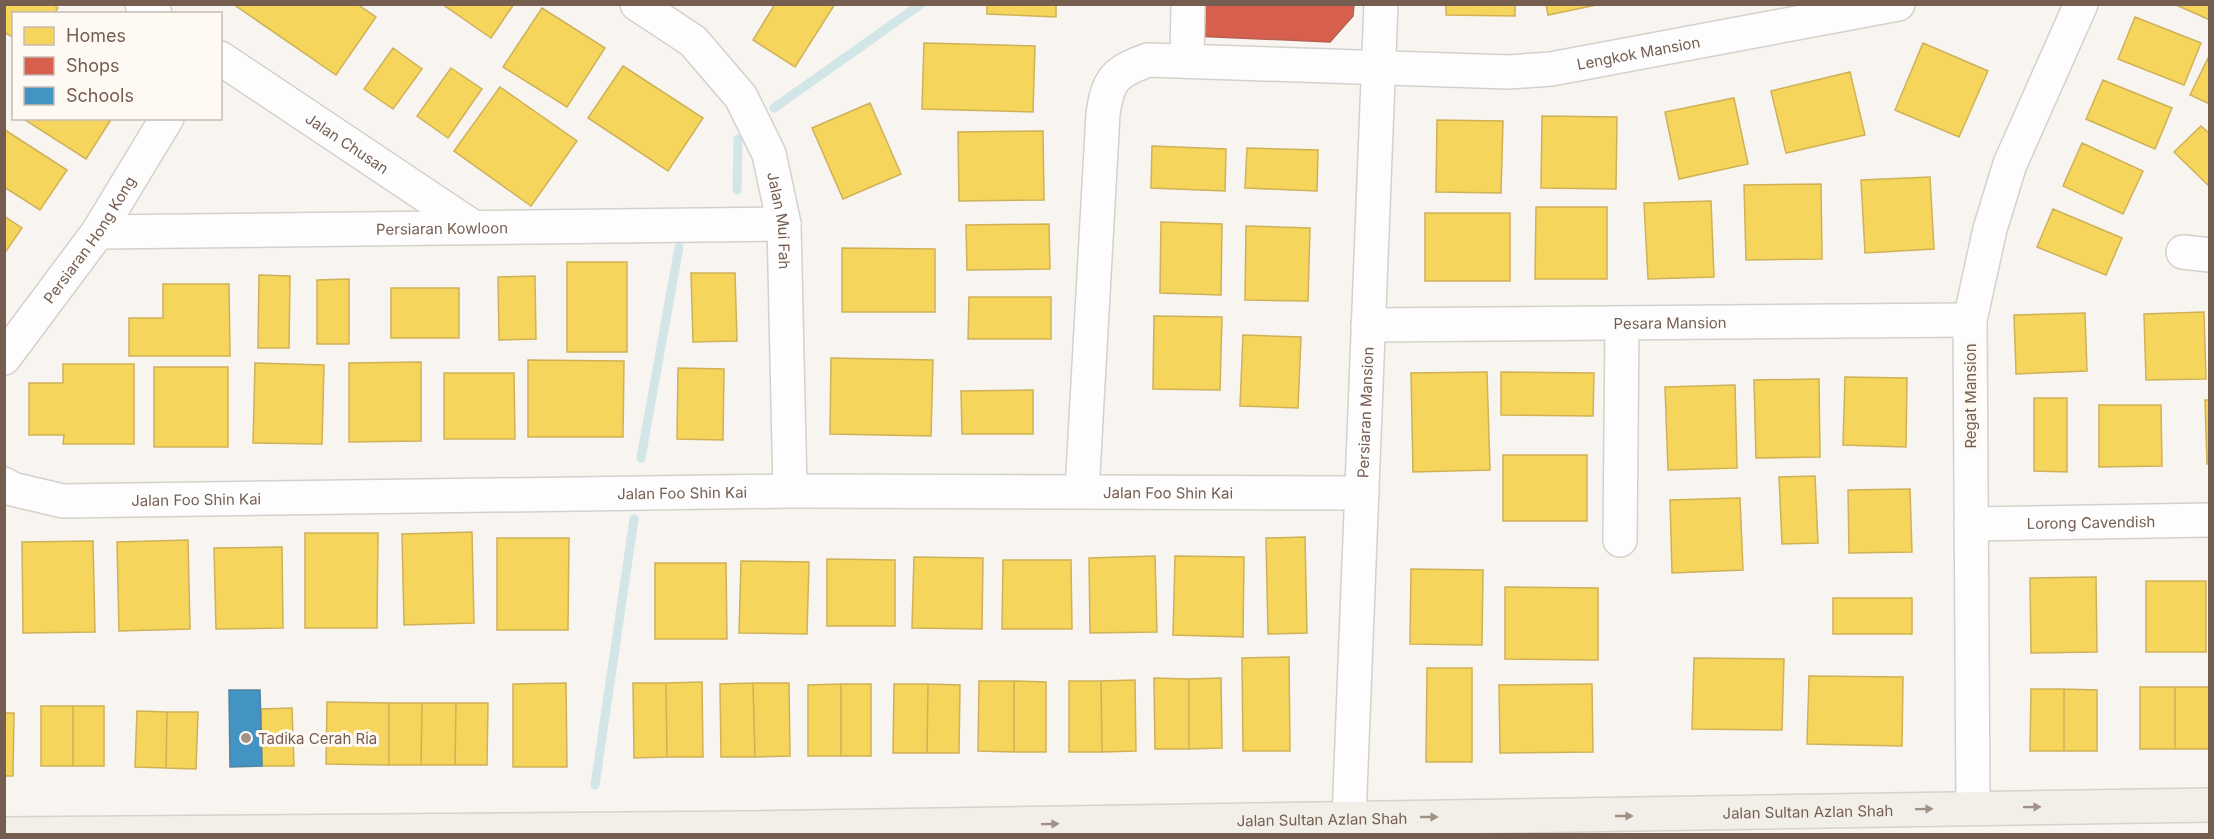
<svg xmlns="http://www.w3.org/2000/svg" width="2214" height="839" font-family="Inter,sans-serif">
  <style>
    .homes { fill: #f6d55c; stroke: #cfb158; stroke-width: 1.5 }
    .shops { fill: #d6604d; stroke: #b95f4e; stroke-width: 1.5 }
    .schools { fill: #4393c3; stroke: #5283a0; stroke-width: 1.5 }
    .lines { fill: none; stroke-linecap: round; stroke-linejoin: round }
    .stream { stroke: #d2e6e8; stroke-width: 9 }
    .street-casing { stroke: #d5d0cb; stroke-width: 36 }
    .primary-casing { stroke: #d9d1cc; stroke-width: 36 }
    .street { stroke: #fefdfd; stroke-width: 33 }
    .primary { stroke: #f2eee8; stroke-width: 33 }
    .oneway { fill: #a19085 }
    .poi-dot { fill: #a39288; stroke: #fef9f3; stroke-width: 2 }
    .labels { text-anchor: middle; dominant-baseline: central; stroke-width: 6; stroke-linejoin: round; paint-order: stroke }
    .street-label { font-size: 15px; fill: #755d50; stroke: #fef9f3 }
    .poi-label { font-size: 15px; fill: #755d50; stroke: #fef9f3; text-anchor: start }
  </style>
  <rect width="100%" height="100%" fill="#f8f4f0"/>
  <path class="homes" d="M4 4H53L58 8 54 14H14V38L4 32Z
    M233 4H357L376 17 336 75Z
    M442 4H514L491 38Z
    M775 4H835L795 67 753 40Z
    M987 4H1056V17L987 14Z
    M1446 4H1515V16L1446 15Z
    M1546 4H1601L1548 15Z
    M2174 4H2210V20Z
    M542 8 605 48 567 107 503 67Z
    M2135 17 2201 43 2184 85 2118 59Z
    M924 43 1035 46 1033 112 922 109Z
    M1923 43 1988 71 1959 137 1895 110Z
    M393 48 422 69 393 109 364 89Z
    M2210 54V104L2190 95Z
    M623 66 703 118 668 171 588 118Z
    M451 68 482 89 448 138 417 116Z
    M1850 72 1865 135 1786 153 1771 91Z
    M2103 80 2172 108 2155 149 2086 119Z
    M500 87 577 141 531 206 454 151Z
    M1734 98 1748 164 1679 179 1665 112Z
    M870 103 901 174 843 199 812 128Z
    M1542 116 1617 117 1616 189 1541 188Z
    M22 118H112L86 159Z
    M1437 120 1503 121 1501 193 1436 192Z
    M2201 126 2210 134V187L2174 152Z
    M5 130 67 170 40 210 4 187Z
    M1043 131 1044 200 959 201 958 132Z
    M2082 143 2143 171 2123 214 2063 186Z
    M1152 146 1226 149 1225 191 1151 188Z
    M1247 148 1318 150 1317 191 1245 188Z
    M1930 177 1934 249 1865 253 1861 180Z
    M1821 184 1822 259 1746 260 1744 185Z
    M1711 201 1714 277 1648 279 1644 203Z
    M1536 207H1607V279H1535Z
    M2053 209 2122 238 2106 275 2037 247Z
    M1425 213H1510V281H1425Z
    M4 216 22 228 4 254Z
    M1161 222 1222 224 1221 295 1160 293Z
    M1049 224 1050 269 967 270 966 225Z
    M1246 226 1310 228 1308 301 1245 300Z
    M842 248 935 249V312H842Z
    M567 262H627V352H567Z
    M691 273H735L737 341 693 342Z
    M259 275 290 276 289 348H258Z
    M535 276 536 339 499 340 498 277Z
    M349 279V344H317V280Z
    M163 284H229L230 356H129V318H163Z
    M391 288H459V338H391Z
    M969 297H1051V339H968Z
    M2204 312 2206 379 2146 380 2144 314Z
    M2085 313 2087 371 2016 374 2014 315Z
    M1154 316 1222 317 1220 390 1153 389Z
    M1243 335 1301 337 1298 408 1240 406Z
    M831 358 933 360 931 436 830 434Z
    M528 360 624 361 623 437H528Z
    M421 362V441L349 442V363Z
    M255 363 324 365 322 444 253 443Z
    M63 364H134V444H63L64 435H29V383H63Z
    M154 367H228V447H154Z
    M678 368 724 369 723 440 677 439Z
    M1487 372 1490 470 1413 472 1411 373Z
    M1501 372 1594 373 1593 416 1501 415Z
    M444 373H514L515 439H444Z
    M1845 377 1907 378 1906 447 1843 445Z
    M1819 379 1820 457 1756 458 1754 380Z
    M1735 385 1737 468 1668 470 1665 387Z
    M1033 390V434H962L961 391Z
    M2034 398H2067V472L2034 471Z
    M2205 400H2210V464H2207Z
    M2099 405H2161L2162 466 2099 467Z
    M1503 455H1587V521H1503Z
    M1815 476 1818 543 1782 544 1779 477Z
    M1910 489 1912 552 1849 553 1848 490Z
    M1740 498 1743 570 1672 573 1670 500Z
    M472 532 474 623 404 625 402 534Z
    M305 533H378L377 628H305Z
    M1305 537 1307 633 1268 634 1266 538Z
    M497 538H569L568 630H497Z
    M188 540 190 629 119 631 117 542Z
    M93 541 95 632 23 633 22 542Z
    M282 547 283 628 216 629 214 548Z
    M1155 556 1157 632 1090 633 1089 558Z
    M1175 556 1244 557 1243 637 1173 635Z
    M914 557 983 558 982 629 912 628Z
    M827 559 895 560V626H827Z
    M1003 560H1071L1072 629H1002Z
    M741 561 809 562 807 634 739 633Z
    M655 563H726L727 639H655Z
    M1411 569 1483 570 1482 645 1410 644Z
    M2096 577 2097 652 2031 653 2030 578Z
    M2146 581H2206V652H2146Z
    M1505 587 1598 588V660L1505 659Z
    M1833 598H1912V634H1833Z
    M1289 657 1290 751H1243L1242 658Z
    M1694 658 1784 659 1782 730 1692 729Z
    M1427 668H1472V762H1426Z
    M1809 676 1903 677 1902 746 1807 744Z
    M1154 678 1189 679V749H1155Z
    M1221 678 1222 748 1189 749V679Z
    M1135 680 1136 751 1102 752 1101 681Z
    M979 681H1014V752L978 751Z
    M1014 681 1046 682V752H1014Z
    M1069 681H1101L1102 752H1069Z
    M702 682 703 757H667L666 683Z
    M566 683 567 767H513V684Z
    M633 683H666L667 757 634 758Z
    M753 683 755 757H721L720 684Z
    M753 683H789L790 756 755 757Z
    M841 684V756H808V685Z
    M841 684H871V756H841Z
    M894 684H928L927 753H893Z
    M928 684 960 685 959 753H927Z
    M1592 684 1593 752 1500 753 1499 685Z
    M2140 687H2175V749H2140Z
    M2175 687H2209L2210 749H2175Z
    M2031 689H2064V751H2030Z
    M2064 689 2097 690V751H2064Z
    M327 702 389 703V765L326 764Z
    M389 703H422L421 765H389Z
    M422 703H456L455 765H421Z
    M456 703H488L487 765H455Z
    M41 706H73V766H41Z
    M73 706H104V766H73Z
    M292 708 294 766H262L261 709Z
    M137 711 167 712 166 768 135 767Z
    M167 712H198L196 769 166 768Z
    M4 713H14L13 776H4Z"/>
  <path class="shops" d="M1193 4H1354L1353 16 1330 42 1193 36Z"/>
  <path class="schools" d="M229 690H260L262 766 230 767Z"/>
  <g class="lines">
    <path class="stream" d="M774 108 921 4
      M737 190 738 139
      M641 458 679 247
      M595 785 634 519"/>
    <g class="street-casing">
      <g id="street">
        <path d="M142 4 155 14"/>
        <path id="s1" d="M637 4 693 41 741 97 769 154 784 224 790 491"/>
        <path id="s2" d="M220 58 473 227"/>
        <path d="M1187 61 1188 4"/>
        <path id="s3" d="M98 232 784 224"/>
        <path d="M2183 252 2210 255"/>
        <path id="s4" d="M1368 325 1970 320"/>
        <path id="s5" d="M4 358 98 232 167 118"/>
        <path id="s6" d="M4 484 12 489 63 501 790 491 1362 493"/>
        <path id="s7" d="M1082 491 1103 114C1108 79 1115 72 1148 60L1508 72 1551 69 1898 4"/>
        <path id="s8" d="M1971 524 2210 520"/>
        <path d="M1620 540 1622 323"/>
        <path d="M1973 808 1970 320 1990 229 2010 164 2081 4"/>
        <path id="s9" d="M1349 818 1381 4"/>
      </g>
    </g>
    <g class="primary-casing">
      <g id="primary">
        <path id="s10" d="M4 834 750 828 2210 805"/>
      </g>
    </g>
    <use href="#street" class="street"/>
    <use href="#primary" class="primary"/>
  </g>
  <defs><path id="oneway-solid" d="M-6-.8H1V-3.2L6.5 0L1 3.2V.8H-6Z" transform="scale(1.5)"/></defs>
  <g class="oneway">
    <use href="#oneway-solid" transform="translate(2032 807) rotate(-1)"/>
    <use href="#oneway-solid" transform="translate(1924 809) rotate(-1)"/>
    <use href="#oneway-solid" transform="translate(1624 816)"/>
    <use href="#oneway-solid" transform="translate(1429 817)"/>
    <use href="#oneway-solid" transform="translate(1050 824) rotate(-1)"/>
  </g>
  <circle class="poi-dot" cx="246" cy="738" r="6"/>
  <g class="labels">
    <g class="street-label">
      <text stroke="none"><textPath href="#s7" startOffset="946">Lengkok Mansion</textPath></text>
      <text stroke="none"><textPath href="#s2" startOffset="153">Jalan Chusan</textPath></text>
      <text stroke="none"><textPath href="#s1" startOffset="272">Jalan Mui Fah</textPath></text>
      <text stroke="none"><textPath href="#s3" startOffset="344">Persiaran Kowloon</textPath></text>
      <text stroke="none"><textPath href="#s5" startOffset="146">Persiaran Hong Kong</textPath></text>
      <text stroke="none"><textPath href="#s4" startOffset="302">Pesara Mansion</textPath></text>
      <text transform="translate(1970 396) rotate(-90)">Regat Mansion</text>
      <text stroke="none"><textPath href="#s9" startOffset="406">Persiaran Mansion</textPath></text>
      <text stroke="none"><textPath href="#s6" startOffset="1167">Jalan Foo Shin Kai</textPath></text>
      <text stroke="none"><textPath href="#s6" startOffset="681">Jalan Foo Shin Kai</textPath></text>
      <text stroke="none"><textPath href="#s6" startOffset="195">Jalan Foo Shin Kai</textPath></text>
      <text stroke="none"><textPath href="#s8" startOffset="120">Lorong Cavendish</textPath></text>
      <text stroke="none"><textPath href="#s10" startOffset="1804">Jalan Sultan Azlan Shah</textPath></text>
      <text stroke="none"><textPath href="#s10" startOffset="1318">Jalan Sultan Azlan Shah</textPath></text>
    </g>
    <g class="poi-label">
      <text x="258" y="738">Tadika Cerah Ria</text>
    </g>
  </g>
  <rect width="2214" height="839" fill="none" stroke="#755d50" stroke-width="12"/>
  <rect x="12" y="12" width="210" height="108" fill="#fef9f3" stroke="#c7bbb2" stroke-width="1.5"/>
  <rect x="24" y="27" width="30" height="18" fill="#f6d55c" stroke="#c7bbb2" stroke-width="1.5"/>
  <text x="66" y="42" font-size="18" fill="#755d50">Homes</text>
  <rect x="24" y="57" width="30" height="18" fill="#d6604d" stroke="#c7bbb2" stroke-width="1.5"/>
  <text x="66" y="72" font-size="18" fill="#755d50">Shops</text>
  <rect x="24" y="87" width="30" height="18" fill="#4393c3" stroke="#c7bbb2" stroke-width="1.5"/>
  <text x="66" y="102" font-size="18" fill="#755d50">Schools</text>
</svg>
